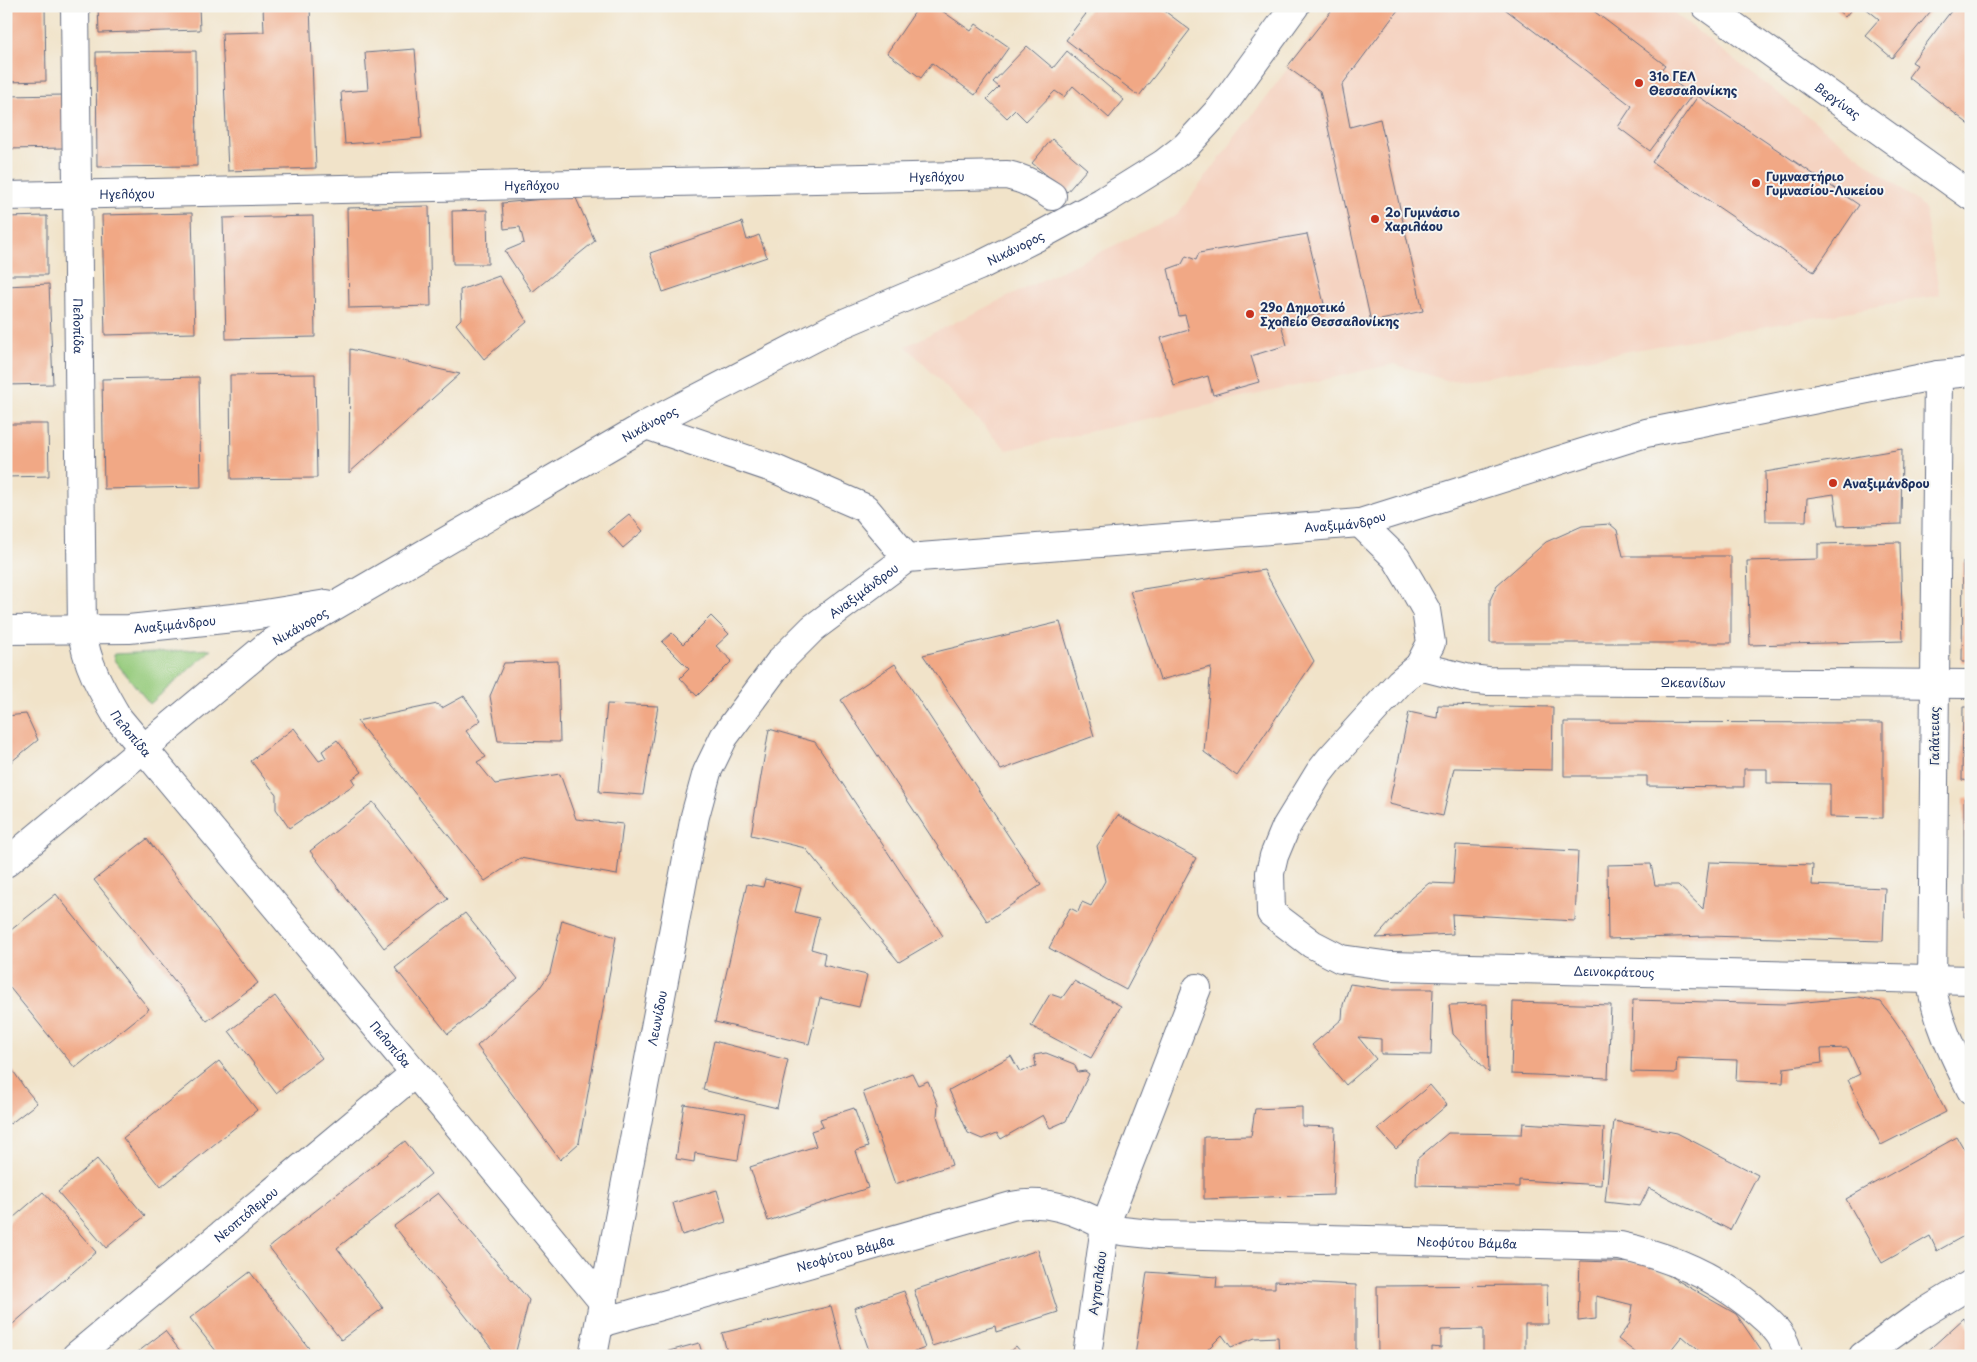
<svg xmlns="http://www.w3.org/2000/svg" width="1977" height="1362" font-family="'Playpen Sans',sans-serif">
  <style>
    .built { fill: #f5d3c1 }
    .green { fill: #95cb7c; stroke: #587d6d }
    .building { fill: #f1a885 }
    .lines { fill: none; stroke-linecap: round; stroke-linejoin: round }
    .street-casing { stroke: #666e83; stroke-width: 30 }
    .secondary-casing { stroke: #666e83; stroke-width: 30 }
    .street { stroke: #fff; stroke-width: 28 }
    .secondary { stroke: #fff; stroke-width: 28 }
    .poi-dot { fill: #c8321e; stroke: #f6f6f2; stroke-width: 2 }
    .labels { text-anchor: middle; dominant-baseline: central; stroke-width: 4; stroke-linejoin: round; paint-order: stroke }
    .poi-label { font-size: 12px; font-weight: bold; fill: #1b2f5e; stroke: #f6f6f2; text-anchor: start }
    .street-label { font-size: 12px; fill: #1b2f5e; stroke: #f6f6f2 }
  </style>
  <rect width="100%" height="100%" fill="#f6f6f2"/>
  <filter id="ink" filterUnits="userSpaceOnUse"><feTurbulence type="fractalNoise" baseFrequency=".02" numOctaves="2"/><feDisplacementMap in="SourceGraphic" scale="10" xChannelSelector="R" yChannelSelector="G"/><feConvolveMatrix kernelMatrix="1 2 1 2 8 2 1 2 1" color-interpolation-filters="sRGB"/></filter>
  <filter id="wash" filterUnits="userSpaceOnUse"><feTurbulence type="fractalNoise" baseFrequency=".0096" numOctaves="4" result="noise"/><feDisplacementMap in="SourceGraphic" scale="20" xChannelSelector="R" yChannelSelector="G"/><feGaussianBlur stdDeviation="1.12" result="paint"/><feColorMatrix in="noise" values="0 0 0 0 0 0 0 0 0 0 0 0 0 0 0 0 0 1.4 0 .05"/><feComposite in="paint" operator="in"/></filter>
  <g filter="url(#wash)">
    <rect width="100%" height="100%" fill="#f1e3c9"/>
    <path class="built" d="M1335 6H1665L1924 207 1940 295 1485 377 1449 381 1394 364 1007 450 906 346 1177 215Z"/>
    <path class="green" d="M212 649 150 704 114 660V654Z"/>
    <g id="blocks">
      <path class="building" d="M6 6H45L46 81 6 82Z
        M98 6H199L200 30 99 33Z
        M263 6H310L316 168 228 171 222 33 264 32Z
        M919 6H935L971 31 976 24 1009 47 975 95 932 63 921 78 887 53Z
        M1092 6H1101L1105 9 1107 6H1158L1190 30 1139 96 1066 40Z
        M1335 6H1401L1342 85 1350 127 1380 119 1423 311 1371 322 1320 91 1287 67Z
        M1501 6H1587L1665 65 1660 71 1692 95 1650 151 1618 127 1632 106Z
        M1833 6H1854L1845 17Z
        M1863 6H1935L1892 58 1865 35 1879 19Z
        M1955 6H1971V126L1908 77 1917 65 1912 62Z
        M1027 46 1053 68 1067 51 1124 100 1109 118 1073 86 1064 97 1055 91 1026 121 1015 110 1007 118 987 99 999 87 993 82Z
        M415 49 422 138 345 144 341 92 368 90 365 53Z
        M196 51 197 166 97 167 96 52Z
        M64 95 65 148 6 149V96Z
        M1698 96 1859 205 1814 272 1652 162Z
        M1052 139 1087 169 1067 192 1032 163Z
        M575 196 595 241 532 292 505 251 524 243 520 227 504 229 502 203Z
        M429 206 431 306 349 308 347 208Z
        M487 210 488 264H453L452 211Z
        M192 213 195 333 105 335 102 215Z
        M47 216V275H6V217Z
        M313 216 315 337 226 339 223 218Z
        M742 222 747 240 759 235 767 257 663 292 650 253Z
        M1307 234 1326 312 1281 324 1287 345 1251 356 1259 382 1213 395 1208 376 1174 386 1161 338 1189 330 1185 315 1179 316 1168 269 1182 264 1186 256 1196 260 1199 253Z
        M499 276 527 322 484 359 456 324 461 319 460 290Z
        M49 284 53 384 6 385V286Z
        M350 349 460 374 349 473Z
        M315 374 317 478 231 479 230 375Z
        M199 377 201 487 104 489 102 379Z
        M6 424H48L49 476 6 477Z
        M1969 436H1971V485H1969Z
        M1902 449 1901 524 1838 526 1834 494 1807 498 1806 521H1766L1765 472Z
        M629 514 643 531 623 548 608 531Z
        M1610 524 1617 530 1623 556H1731V643H1490V600L1497 585 1546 542 1582 526Z
        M1900 542 1903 641 1750 645 1747 561 1818 559V544Z
        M1963 562 1971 563V662H1962Z
        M1264 570 1314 661 1237 776 1204 752 1211 667 1160 680 1130 591Z
        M711 616 729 634 716 646 732 661 697 696 680 678 689 669 662 642 672 633 683 644Z
        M1060 622 1094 736 1001 770 923 655Z
        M558 661 560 742 498 741 490 696 504 663Z
        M895 664 1041 885 987 921 841 700Z
        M464 696 481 720 466 731 486 757 477 762 495 784 560 774 576 819 623 824 617 875 520 858 485 881 357 721 437 704 442 708Z
        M607 704 658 706 643 795 599 792Z
        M1438 705 1553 707 1552 770 1454 768 1443 816 1389 804 1409 712 1437 718Z
        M1963 707H1971V781L1962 780Z
        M26 714 38 740 6 766V716Z
        M1564 722 1883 723V818L1830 817V784L1767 783V769H1744V787L1647 786V776H1564Z
        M294 728 319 761 326 758 322 751 337 740 362 772 352 779 355 784 289 828 276 809V794L251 761Z
        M769 729 815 742 943 936 899 962 805 848 751 835Z
        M1971 797V917H1964V798Z
        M373 802 448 899 384 948 310 851Z
        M1118 815 1196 858 1126 990 1049 948 1070 908 1078 912 1082 902 1091 906 1105 881 1097 846Z
        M147 839 258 983 207 1021 94 880Z
        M1456 845 1578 851 1575 921 1452 914 1453 934 1376 938 1411 898 1429 883 1453 884Z
        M1709 862 1813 865 1812 885 1885 888 1883 941 1707 936 1608 939 1607 865 1651 864 1655 885H1678L1703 909Z
        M765 879 801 888 795 912 819 918 811 949 825 953 823 965 867 975 859 1007 820 998 809 1044 715 1022 747 884 763 887Z
        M56 894 149 1009 75 1068 6 983V934Z
        M465 913 518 979 448 1034 395 968Z
        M562 920 616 937 579 1143 560 1160 477 1046 539 989 550 973Z
        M1074 981 1121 1006 1091 1058 1031 1026 1050 994 1062 998Z
        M1350 984 1384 989H1433L1431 1055 1381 1054V1039L1358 1037 1376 1059 1346 1085 1312 1045 1342 1019 1343 1005Z
        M275 996 322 1058 276 1093 229 1031Z
        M1859 997 1881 1002 1894 1019 1913 1047 1946 1112 1881 1145 1848 1080 1860 1074 1848 1048 1821 1049 1822 1063 1784 1068 1783 1083 1736 1081 1737 1060 1677 1058 1676 1073 1631 1072 1633 1000 1785 1004Z
        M1513 1002 1611 1005 1608 1078 1511 1074Z
        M1487 1004 1489 1073 1453 1034 1449 1005Z
        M714 1041 788 1060 777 1108 703 1090Z
        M1046 1053 1074 1064 1078 1072 1085 1071 1089 1074 1066 1121 1050 1128 1043 1115 1001 1139 997 1133 982 1139 968 1133 949 1090 1011 1056 1020 1072 1036 1066 1034 1055Z
        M6 1060 24 1087 37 1103 10 1124 6 1120Z
        M219 1061 257 1110 161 1187 123 1138Z
        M912 1073 918 1085 928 1081 938 1105 937 1116 952 1165 895 1184 863 1092Z
        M1430 1085 1447 1105 1396 1149 1378 1129Z
        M684 1104 745 1114 738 1160 695 1153 694 1162 676 1159Z
        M1302 1107V1126L1335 1127 1333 1195 1204 1199V1137L1251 1136 1255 1109Z
        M854 1108 868 1147 856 1151 868 1188 768 1221 750 1167 816 1146 811 1131 823 1127 820 1119Z
        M1614 1121 1677 1133 1758 1175 1730 1230 1649 1188 1640 1206 1605 1202Z
        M1523 1123 1604 1128 1601 1185 1519 1180V1187L1416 1185 1417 1159 1448 1133 1522 1134Z
        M1957 1137 1971 1161V1232L1937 1251 1930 1236 1882 1263 1846 1199Z
        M405 1141 431 1174 337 1248 383 1308 341 1340 269 1247Z
        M97 1159 145 1216 106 1248 58 1192Z
        M717 1190 726 1222 682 1235 673 1203Z
        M43 1192 96 1252 6 1330V1224Z
        M438 1193 529 1300 515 1355 495 1353 394 1226Z
        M1038 1250 1058 1312 996 1332 995 1326 932 1346 914 1290Z
        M1580 1261 1644 1263 1668 1275 1736 1314 1765 1356H1705L1682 1336 1666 1356H1640L1618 1339 1630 1323 1633 1305 1596 1296V1319L1578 1321Z
        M250 1272 315 1356H220L190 1318Z
        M1147 1272 1217 1277 1216 1288H1275V1281L1356 1285V1356H1279L1278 1337 1255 1338 1231 1347 1222 1335 1201 1356H1135Z
        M1547 1285 1548 1324H1525V1355L1483 1356V1329L1441 1330V1348L1432 1347V1356H1378L1377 1286Z
        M904 1291 925 1348 904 1356H871L854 1308Z
        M831 1306 844 1356H728L722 1333Z
        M1964 1318 1971 1332V1356H1922Z
        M165 1331 184 1356H134V1355Z
        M699 1343 703 1356H654V1355Z
        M1016 1346 1024 1356H1004Z"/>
    </g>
  </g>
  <g filter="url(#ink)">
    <use href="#blocks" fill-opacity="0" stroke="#666e83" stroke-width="1"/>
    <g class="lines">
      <g class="street-casing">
        <g id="street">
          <path id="s1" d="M75 6 82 630C86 664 101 689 118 718L415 1073 604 1303"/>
          <path id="s2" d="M6 196 1007 175C1025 179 1037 186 1052 196"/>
          <path d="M1938 375 1932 988C1938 1024 1955 1057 1971 1090"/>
          <path d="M646 425 775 469 865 508 907 558"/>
          <path id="s3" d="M1360 523 1396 558 1412 585 1426 610 1431 643 1419 666 1399 683 1330 759 1319 773 1286 827 1274 856 1270 873 1271 913 1312 944 1341 959 1391 966 1971 980"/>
          <path id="s4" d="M1419 666 1470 679 1488 681 1971 684"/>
          <path id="s5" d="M1197 988 1105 1226 1122 1231 1160 1235 1620 1246C1672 1257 1722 1279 1761 1315 1774 1326 1786 1338 1788 1356"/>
          <path id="s6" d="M600 1323 1012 1206C1046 1199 1076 1210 1105 1226L1087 1356"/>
          <path id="s7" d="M76 1356 415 1073"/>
          <path id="s8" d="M593 1356 695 816 707 772 724 737 781 660 813 628 907 558 1360 523 1646 433 1938 375 1971 372"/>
          <path d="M1863 1356 1917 1317 1971 1284"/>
        </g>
      </g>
      <g class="secondary-casing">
        <g id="secondary">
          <path id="s9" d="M1706 6 1971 196"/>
          <path id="s10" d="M6 630 129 629 252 616 327 604"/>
          <path id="s11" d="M6 863 269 644 646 425 835 327 979 266 1041 235 1102 202 1163 164 1186 146 1221 108 1295 6"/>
        </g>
      </g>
      <use href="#street" class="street"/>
      <use href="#secondary" class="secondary"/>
    </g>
  </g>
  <g class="poi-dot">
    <circle cx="1639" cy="83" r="5"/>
    <circle cx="1756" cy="183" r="5"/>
    <circle cx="1375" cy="219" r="5"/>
    <circle cx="1250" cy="314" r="5"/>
    <circle cx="1833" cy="483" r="5"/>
  </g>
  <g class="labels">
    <g class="poi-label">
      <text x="1649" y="76">31ο ΓΕΛ<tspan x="1649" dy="14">Θεσσαλονίκης</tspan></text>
      <text x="1766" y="176">Γυμναστήριο<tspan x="1766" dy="14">Γυμνασίου-Λυκείου</tspan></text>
      <text x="1385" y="212">2ο Γυμνάσιο<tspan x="1385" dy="14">Χαριλάου</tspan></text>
      <text x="1260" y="307">29ο Δημοτικό<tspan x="1260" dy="14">Σχολείο Θεσσαλονίκης</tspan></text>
      <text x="1843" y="483">Αναξιμάνδρου</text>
    </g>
    <g class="street-label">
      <text stroke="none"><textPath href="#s9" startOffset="162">Βεργίνας</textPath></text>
      <text stroke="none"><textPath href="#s2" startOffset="931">Ηγελόχου</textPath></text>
      <text stroke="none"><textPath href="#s2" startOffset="526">Ηγελόχου</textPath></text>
      <text stroke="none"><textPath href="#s2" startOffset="121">Ηγελόχου</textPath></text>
      <text stroke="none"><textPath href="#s11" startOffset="1188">Νικάνορος</textPath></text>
      <text stroke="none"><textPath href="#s1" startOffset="320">Πελοπίδα</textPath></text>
      <text stroke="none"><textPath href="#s11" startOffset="782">Νικάνορος</textPath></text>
      <text stroke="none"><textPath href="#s8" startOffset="1332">Αναξιμάνδρου</textPath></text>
      <text stroke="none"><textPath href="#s8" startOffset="838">Αναξιμάνδρου</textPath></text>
      <text stroke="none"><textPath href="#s10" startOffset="169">Αναξιμάνδρου</textPath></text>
      <text stroke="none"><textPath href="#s11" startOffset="378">Νικάνορος</textPath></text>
      <text stroke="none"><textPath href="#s4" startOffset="276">Ωκεανίδων</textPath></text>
      <text stroke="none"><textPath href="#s1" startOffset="740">Πελοπίδα</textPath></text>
      <text transform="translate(1934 736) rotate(-90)">Γαλάτειας</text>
      <text stroke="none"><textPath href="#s3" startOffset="826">Δεινοκράτους</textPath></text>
      <text stroke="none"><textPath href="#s8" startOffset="344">Λεωνίδου</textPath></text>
      <text stroke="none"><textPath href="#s1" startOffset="1145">Πελοπίδα</textPath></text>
      <text stroke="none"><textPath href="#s7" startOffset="221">Νεοπτόλεμου</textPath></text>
      <text stroke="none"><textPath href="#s5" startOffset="618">Νεοφύτου Βάμβα</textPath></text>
      <text stroke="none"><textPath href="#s6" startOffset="255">Νεοφύτου Βάμβα</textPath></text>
      <text transform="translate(1097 1283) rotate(-82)">Αγησιλάου</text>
    </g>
  </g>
  <rect width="1977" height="1362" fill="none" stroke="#f6f6f2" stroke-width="25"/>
</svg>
